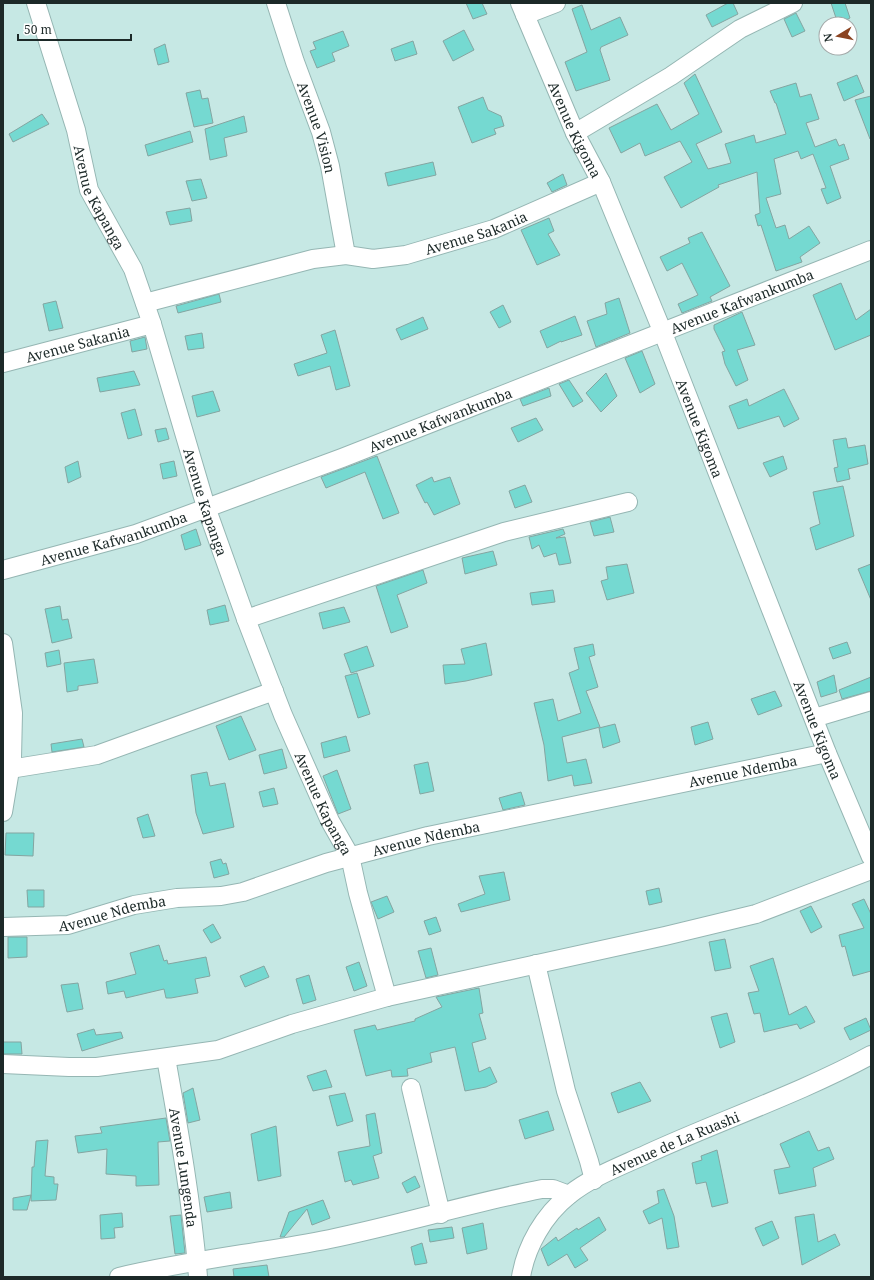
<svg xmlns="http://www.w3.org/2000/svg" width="874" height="1280" font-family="'Noto Serif',serif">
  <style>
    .building { fill: #75d9d1; stroke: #84a5a1 }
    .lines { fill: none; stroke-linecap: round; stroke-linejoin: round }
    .street-casing { stroke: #95b6b3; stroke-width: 20 }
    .street { stroke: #fff; stroke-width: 18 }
    .labels { text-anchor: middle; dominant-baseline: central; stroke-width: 3; stroke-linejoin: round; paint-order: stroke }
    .street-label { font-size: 14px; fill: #1c2928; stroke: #fff }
  </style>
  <rect width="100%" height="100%" fill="#c6e8e4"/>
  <path class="building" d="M466 3H482L487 14 473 19Z
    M728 3H733L738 14 712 27 706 15Z
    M831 3H845L850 18 838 24Z
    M582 5 591 30 620 17 628 35 601 47 600 50 610 80 576 91 565 62 587 52 572 9Z
    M796 13 805 31 792 37 784 19Z
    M464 30 474 50 453 61 443 41Z
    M343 31 349 46 332 53 335 61 317 68 310 51 316 49 313 42Z
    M413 41 417 54 395 61 391 49Z
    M165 44 169 62 158 65 154 49Z
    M695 74 722 132 696 144 708 169 731 163 725 144 754 135 756 143 786 134 776 103H775L770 91 796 83 800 97 811 94 819 119 806 123 815 147 836 139 839 146 844 144 849 159 830 166 841 198 827 204 821 189 826 188 813 154 801 159 798 151 774 159 781 194 766 198 776 228 785 225 789 239 809 226 820 243 800 257 802 262 776 271 761 225 758 226 755 215 760 213 757 172 718 185 719 187 681 208 664 177 692 162 680 141 645 156 640 143 621 153 609 128 657 104 671 130 699 114 684 83Z
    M857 75 864 92 844 101 837 83Z
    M200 90 202 99 208 98 213 123 194 127 186 93Z
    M871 96V139H870L855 100Z
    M483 97 488 110 501 116 504 126 494 129 496 134 472 143 458 107Z
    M42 114 49 124 13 142 9 134Z
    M244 116 247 132 224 138 227 156 210 160 205 129Z
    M190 131 193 142 148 156 145 145Z
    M433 162 436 175 388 186 385 173Z
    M563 174 567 185 552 192 547 183Z
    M201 179 207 198 192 201 186 181Z
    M190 208 192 221 170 225 166 212Z
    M549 218 554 231 548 234 560 255 537 265 521 230Z
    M702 232 730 286 710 297 712 301 682 313 678 304 698 295 682 263 667 271 660 257 690 243 688 238Z
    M841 283 856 320 871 309V335L835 350 813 295Z
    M219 294 221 302 178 313 176 306Z
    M619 298 630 333 596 347 587 321 607 314 605 303Z
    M56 301 63 328 49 331 43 304Z
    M503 305 511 322 499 328 490 312Z
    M742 312 755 345 737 350 748 380 736 386 725 364 722 352 725 351 714 329V325Z
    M575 316 582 335 561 342V341L547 348 540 331Z
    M423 317 428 329 401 340 396 329Z
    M335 330 350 386 336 390 330 366 298 376 294 364 327 353 321 335Z
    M202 333 204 348 188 350 185 336Z
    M145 337 147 349 132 352 130 341Z
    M642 351 655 384 640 393 625 358Z
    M134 371 140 385 100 392 97 378Z
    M606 373 617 396 601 412 586 393Z
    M569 380 583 401 573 407 559 384Z
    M549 388 551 396 523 406 520 399Z
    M784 389 799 419 784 427 779 416 738 429 729 406 747 399 749 406Z
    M213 391 220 411 197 417 192 396Z
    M135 409 142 435 128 439 121 413Z
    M536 418 543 430 518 442 511 428Z
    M166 428 169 439 158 442 155 430Z
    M846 438 848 448 865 445 868 464 848 469 850 479 837 482 834 468 838 467 833 440Z
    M377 456 399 513 383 519 365 472 326 488 321 477Z
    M783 456 787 469 770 477 763 463Z
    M78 461 81 477 68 483 65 467Z
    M174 461 177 476 163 479 160 464Z
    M432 477 434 482 450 477 460 504 434 515 427 502 425 503 416 485Z
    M525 485 532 502 515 508 509 491Z
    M843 486 854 536 816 550 810 528 820 524 813 492Z
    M610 517 614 532 594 536 590 522Z
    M196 529 201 545 185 550 181 535Z
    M563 529 565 534 556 538 565 537 571 563 559 565 556 553 544 557 539 545 532 549 529 537Z
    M493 551 497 565 465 574 462 558Z
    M627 564 634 593 607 600 601 581 608 579 606 567Z
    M871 564V600L858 569Z
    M423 570 427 583 397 595 408 627 391 633 376 586Z
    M553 590 555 602 532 605 530 593Z
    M225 605 229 621 210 625 207 610Z
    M60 606 62 620 68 619 72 638 52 643 45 609Z
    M344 607 350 622 323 629 319 613Z
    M847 642 851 653 833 659 829 648Z
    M486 643 492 675 466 681 445 684 443 665 465 664 461 649Z
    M593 644 595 655 589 657 598 687 586 691 600 727 562 737 567 763 586 759 592 783 574 786 572 775 548 781 544 745 534 703 553 699 558 721 581 713 569 673 579 669 574 648Z
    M367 646 374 666 351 673 344 654Z
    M59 650 61 664 47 667 45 653Z
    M94 659 98 683 78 686V690L67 692 64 663Z
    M357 673 370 714 358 718 345 676Z
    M834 675 837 692 821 697 817 682Z
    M871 677V691L842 699 839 690Z
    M775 691 782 706 758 715 751 699Z
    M241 716 256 750 229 760 216 726Z
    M708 722 713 739 695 745 691 727Z
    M615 724 620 742 603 748 599 728Z
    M346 736 350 751 324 758 321 743Z
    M82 739 84 747 52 752 51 744Z
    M282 749 287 768 264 774 259 755Z
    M428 762 434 791 420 794 414 765Z
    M337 770 351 809 338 814 323 776Z
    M207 772 210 786 225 783 234 827 203 834 196 813 191 775Z
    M274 788 278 804 263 807 259 792Z
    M521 792 525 805 503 810 499 798Z
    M148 814 155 836 143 838 137 818Z
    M6 833H34L33 856 5 855Z
    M221 859 223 864 226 863 229 874 214 878 210 862Z
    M504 872 510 900 461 912 458 904 485 894 479 876Z
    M659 888 662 902 649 905 646 891Z
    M27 890H44V907H28Z
    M387 896 394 912 378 919 371 902Z
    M864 899 871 914V971L853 976 845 946 842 947 839 935 864 928 852 904Z
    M811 906 822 927 811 933 800 911Z
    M436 917 441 931 429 935 424 921Z
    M213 924 221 938 211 943 203 930Z
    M8 937H27V957L8 958Z
    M725 939 731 968 715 971 709 942Z
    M159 945 164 961 167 960 168 964 206 957 210 976 195 979 198 993 171 998H166L164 989 126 998 124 991 108 994 106 982 136 974 130 953Z
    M431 948 438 975 426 978 418 951Z
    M773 958 789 1015 806 1006 815 1022 800 1029 797 1024 764 1032 760 1013 754 1014 748 993 759 991 750 966Z
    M359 962 367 986 354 991 346 967Z
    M264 966 269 977 245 987 240 976Z
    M309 975 316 1000 303 1004 296 979Z
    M78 983 83 1009 67 1012 61 985Z
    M479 988 483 1013 479 1014 486 1039 472 1043 479 1072 490 1067 497 1082 486 1087 465 1091 455 1047 430 1053 432 1062 407 1069 408 1076 392 1077 391 1070 366 1076 354 1030 375 1025 377 1030 415 1021V1019L442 1007 436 997Z
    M727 1013 735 1042 720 1048 711 1017Z
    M866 1018 871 1030 850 1040 844 1028Z
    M94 1029 96 1035 121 1032 123 1038 82 1051 77 1034Z
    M3 1042H21L22 1054H3Z
    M326 1070 332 1087 313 1091 307 1076Z
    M640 1082 651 1101 618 1113 611 1093Z
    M193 1088 200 1120 188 1123 183 1093Z
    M345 1093 353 1121 337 1126 329 1096Z
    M548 1111 554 1130 525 1139 519 1120Z
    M375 1113 382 1153 373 1156 379 1178 353 1185 351 1180 345 1182 338 1152 370 1146 366 1115Z
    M166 1118 170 1141 158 1142 159 1185 136 1186V1176L106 1174 107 1149 78 1153 75 1136 102 1133 100 1127Z
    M276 1126 281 1176 258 1181 251 1134Z
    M809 1131 818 1151 829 1147 834 1159 813 1168 816 1186 779 1194 774 1170 790 1167 780 1144Z
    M48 1140 45 1176 54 1177V1184H58L56 1200 31 1201 32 1167H34L36 1141Z
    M717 1150 728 1203 712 1207 706 1182 696 1184 692 1163 702 1160 701 1156Z
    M415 1176 420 1187 407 1193 402 1183Z
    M664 1189 674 1216 679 1247 667 1249 662 1218 649 1224 643 1211 659 1203 657 1191Z
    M230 1192 232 1208 207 1212 204 1197Z
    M31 1195 27 1210H13V1198Z
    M323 1200 330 1218 312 1225 307 1209 284 1237H280L289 1212Z
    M122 1213 123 1227 114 1228 115 1238 101 1239 100 1215Z
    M814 1214 818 1242 835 1234 840 1245 802 1265 795 1217Z
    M181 1215 185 1253 175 1254 170 1216Z
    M599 1217 606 1230 580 1248 588 1260 575 1268 567 1254 548 1266 541 1249 556 1237 558 1241 577 1228 578 1230Z
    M772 1221 779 1238 763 1246 755 1228Z
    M483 1223 487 1249 467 1254 462 1228Z
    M452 1227 454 1238 430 1242 428 1230Z
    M422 1243 427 1263 415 1265 411 1247Z
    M267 1265 269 1277H234L233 1269Z"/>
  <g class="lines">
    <g class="street-casing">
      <g id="street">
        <path id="s1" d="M36 3 76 130 89 190 133 269 152 324 206 507 246 619 283 715 330 821 350 856 358 893 387 997"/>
        <path id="s2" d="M276 3 295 62 321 132 330 166 346 255"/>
        <path id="s3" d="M520 3 575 133 601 182 663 333 827 753 871 857"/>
        <path d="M525 15 556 3"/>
        <path d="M575 133 671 76 740 29 793 3"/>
        <path id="s4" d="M145 303 313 259 346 255 373 259 406 255 494 229 601 182"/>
        <path id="s5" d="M3 363 152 324"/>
        <path id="s6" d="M3 570 136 534 342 458 871 250"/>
        <path d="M246 619 504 532 628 502"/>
        <path d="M3 643 13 713 12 758 3 812"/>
        <path d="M814 718 871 701"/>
        <path d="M10 769 97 755 274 691"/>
        <path id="s7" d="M3 927 68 925 134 905 177 898 221 896 243 892 326 863 428 836 827 753"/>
        <path d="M536 964 566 1091 589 1161 594 1180"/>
        <path id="s8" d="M166 1058C179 1131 192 1203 198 1277"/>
        <path d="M3 1064 69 1067H97L218 1050 292 1024 387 997 665 936 756 914 871 870"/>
        <path d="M411 1088 441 1214"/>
        <path d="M119 1277C189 1260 260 1253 330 1239 402 1224 471 1203 542 1189H553L569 1195"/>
        <path id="s9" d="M521 1277C526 1246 544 1215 569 1195 591 1177 621 1166 647 1154 721 1120 799 1094 871 1055"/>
      </g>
    </g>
    <use href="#street" class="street"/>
  </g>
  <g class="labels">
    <g class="street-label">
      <text stroke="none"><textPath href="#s2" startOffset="131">Avenue Vision</textPath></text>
      <text stroke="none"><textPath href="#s3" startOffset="138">Avenue Kigoma</textPath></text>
      <text stroke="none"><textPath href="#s1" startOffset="205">Avenue Kapanga</textPath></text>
      <text stroke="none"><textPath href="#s4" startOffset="341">Avenue Sakania</textPath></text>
      <text stroke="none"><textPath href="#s6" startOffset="787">Avenue Kafwankumba</textPath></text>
      <text stroke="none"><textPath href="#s5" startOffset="77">Avenue Sakania</textPath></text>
      <text stroke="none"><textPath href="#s6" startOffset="463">Avenue Kafwankumba</textPath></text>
      <text stroke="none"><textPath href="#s3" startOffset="462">Avenue Kigoma</textPath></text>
      <text stroke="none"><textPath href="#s1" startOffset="529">Avenue Kapanga</textPath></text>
      <text stroke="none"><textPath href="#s6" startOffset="115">Avenue Kafwankumba</textPath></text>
      <text stroke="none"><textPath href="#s3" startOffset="786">Avenue Kigoma</textPath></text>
      <text stroke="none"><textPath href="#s7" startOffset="759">Avenue Ndemba</textPath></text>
      <text stroke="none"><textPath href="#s1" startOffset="853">Avenue Kapanga</textPath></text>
      <text stroke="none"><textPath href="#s7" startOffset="435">Avenue Ndemba</textPath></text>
      <text stroke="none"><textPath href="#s7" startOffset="111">Avenue Ndemba</textPath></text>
      <text stroke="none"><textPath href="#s9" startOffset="215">Avenue de La Ruashi</textPath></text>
      <text stroke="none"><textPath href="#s8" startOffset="111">Avenue Lungenda</textPath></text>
    </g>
  </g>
  <rect width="874" height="1280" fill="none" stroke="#1c2928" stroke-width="8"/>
  <g transform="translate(838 36) rotate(260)"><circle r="19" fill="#ffffff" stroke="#a4a9a9"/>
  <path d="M0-3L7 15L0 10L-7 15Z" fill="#8b4321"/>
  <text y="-6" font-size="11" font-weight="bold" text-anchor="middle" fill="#1c2928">N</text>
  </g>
  <path d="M18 34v6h113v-6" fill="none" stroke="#1c2928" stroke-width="2"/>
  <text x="24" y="34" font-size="12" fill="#1c2928" stroke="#ffffff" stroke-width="3" paint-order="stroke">50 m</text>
</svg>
